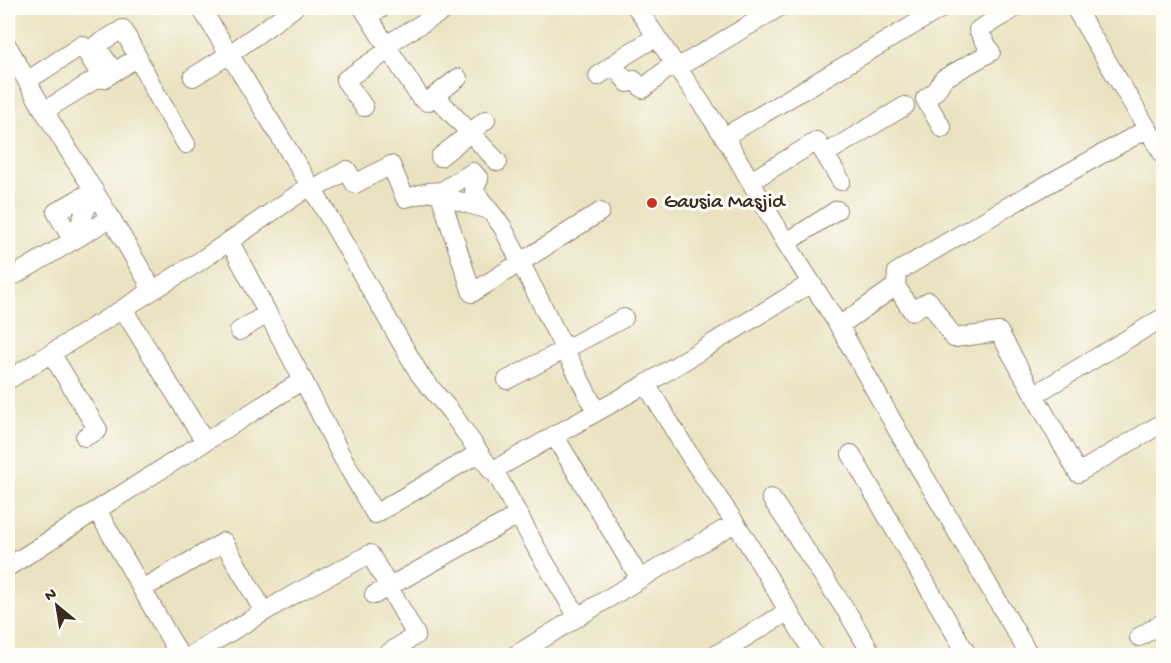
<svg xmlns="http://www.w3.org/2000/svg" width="1171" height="663" font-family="'Gochi Hand',sans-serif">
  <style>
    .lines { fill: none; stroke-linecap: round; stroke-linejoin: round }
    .minor-casing { stroke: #92866f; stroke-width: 20 }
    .minor { stroke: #fff; stroke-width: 18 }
    .poi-dot { fill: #c8321e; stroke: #fdfcf7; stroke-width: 2 }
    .labels { text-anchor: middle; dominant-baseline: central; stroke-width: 6; stroke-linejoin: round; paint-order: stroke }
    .poi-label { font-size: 21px; fill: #3b2a1e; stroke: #fdfcf7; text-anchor: start }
  </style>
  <rect width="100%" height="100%" fill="#fdfcf7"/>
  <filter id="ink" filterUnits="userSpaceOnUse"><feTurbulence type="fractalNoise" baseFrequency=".0167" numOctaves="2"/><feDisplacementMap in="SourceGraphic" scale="12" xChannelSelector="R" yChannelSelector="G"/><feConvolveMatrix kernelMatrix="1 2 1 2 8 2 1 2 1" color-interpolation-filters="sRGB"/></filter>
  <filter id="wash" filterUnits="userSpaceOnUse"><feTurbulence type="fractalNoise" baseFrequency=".008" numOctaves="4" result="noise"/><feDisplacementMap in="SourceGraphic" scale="24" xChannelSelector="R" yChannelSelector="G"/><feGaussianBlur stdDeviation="1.35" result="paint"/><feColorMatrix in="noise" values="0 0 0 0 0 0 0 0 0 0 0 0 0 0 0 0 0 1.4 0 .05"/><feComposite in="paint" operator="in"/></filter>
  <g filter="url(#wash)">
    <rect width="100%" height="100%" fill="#eae2c0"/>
  </g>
  <g filter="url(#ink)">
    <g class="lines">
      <g class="minor-casing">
        <path id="minor" d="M201 8 322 205 420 375 451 412 492 471 646 384
          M363 8 368 16 382 8
          M637 8 729 144 786 243 839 326 896 286 912 311 929 301 954 338 999 332 1078 473 1164 422
          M1075 8 1164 156
          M368 16 386 45 448 8
          M386 45 419 96 427 102 458 78
          M8 47 44 111 111 218 15 275 8 272
          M613 65 628 83 634 80 643 89 674 63
          M677 68 778 8
          M114 72 96 45 123 29 158 97 186 144
          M598 76 626 55 656 37
          M193 77 230 54 294 8
          M27 81 82 45 103 79 138 57
          M436 97 498 162
          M364 107 345 80 390 49
          M44 111 101 76
          M942 128 925 99 937 90 943 79 991 52 978 30 1015 8
          M724 137 942 8
          M825 154 905 106
          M440 157 486 120
          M751 181 817 141 841 181
          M313 190 347 170 355 184 391 165 405 198 429 192 442 191 473 172 479 179 474 191 502 226 596 411
          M439 191 472 293 600 212
          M455 200 489 210
          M111 218 147 280 150 292
          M73 241 56 212 94 190
          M73 241 94 190
          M230 242 303 380
          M786 243 837 210
          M811 283 646 384 692 459 742 533 815 656
          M896 286 897 272 1014 203 1147 129
          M123 309 205 442
          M839 326 903 440 1030 656
          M239 331 267 314
          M51 353 98 430 85 437
          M8 380 197 263 310 186
          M507 380 624 318
          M1034 395 1164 317
          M554 435 640 579 735 523
          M851 454 968 656
          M494 470 538 551 578 617
          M771 498 849 615 873 656
          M97 510 303 380 341 455 375 514 479 453
          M8 567 97 510 142 589
          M374 595 518 515
          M1139 637 1164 622
          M180 656 142 589 224 542 264 612
          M190 656 289 597 370 554 416 635 384 656
          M514 656 640 579
          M714 656 789 611"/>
      </g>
      <use href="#minor" class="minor"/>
    </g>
  </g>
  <circle class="poi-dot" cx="652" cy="203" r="6"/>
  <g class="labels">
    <g class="poi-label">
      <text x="664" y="203">Gausia Masjid</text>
    </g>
  </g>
  <rect width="1171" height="663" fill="none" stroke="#fdfcf7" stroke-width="30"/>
  <g transform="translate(57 606) rotate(330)" stroke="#fdfcf7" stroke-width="4.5" paint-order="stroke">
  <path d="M0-4.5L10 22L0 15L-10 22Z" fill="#3b2a1e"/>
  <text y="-9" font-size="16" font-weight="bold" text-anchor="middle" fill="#3b2a1e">N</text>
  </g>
</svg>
